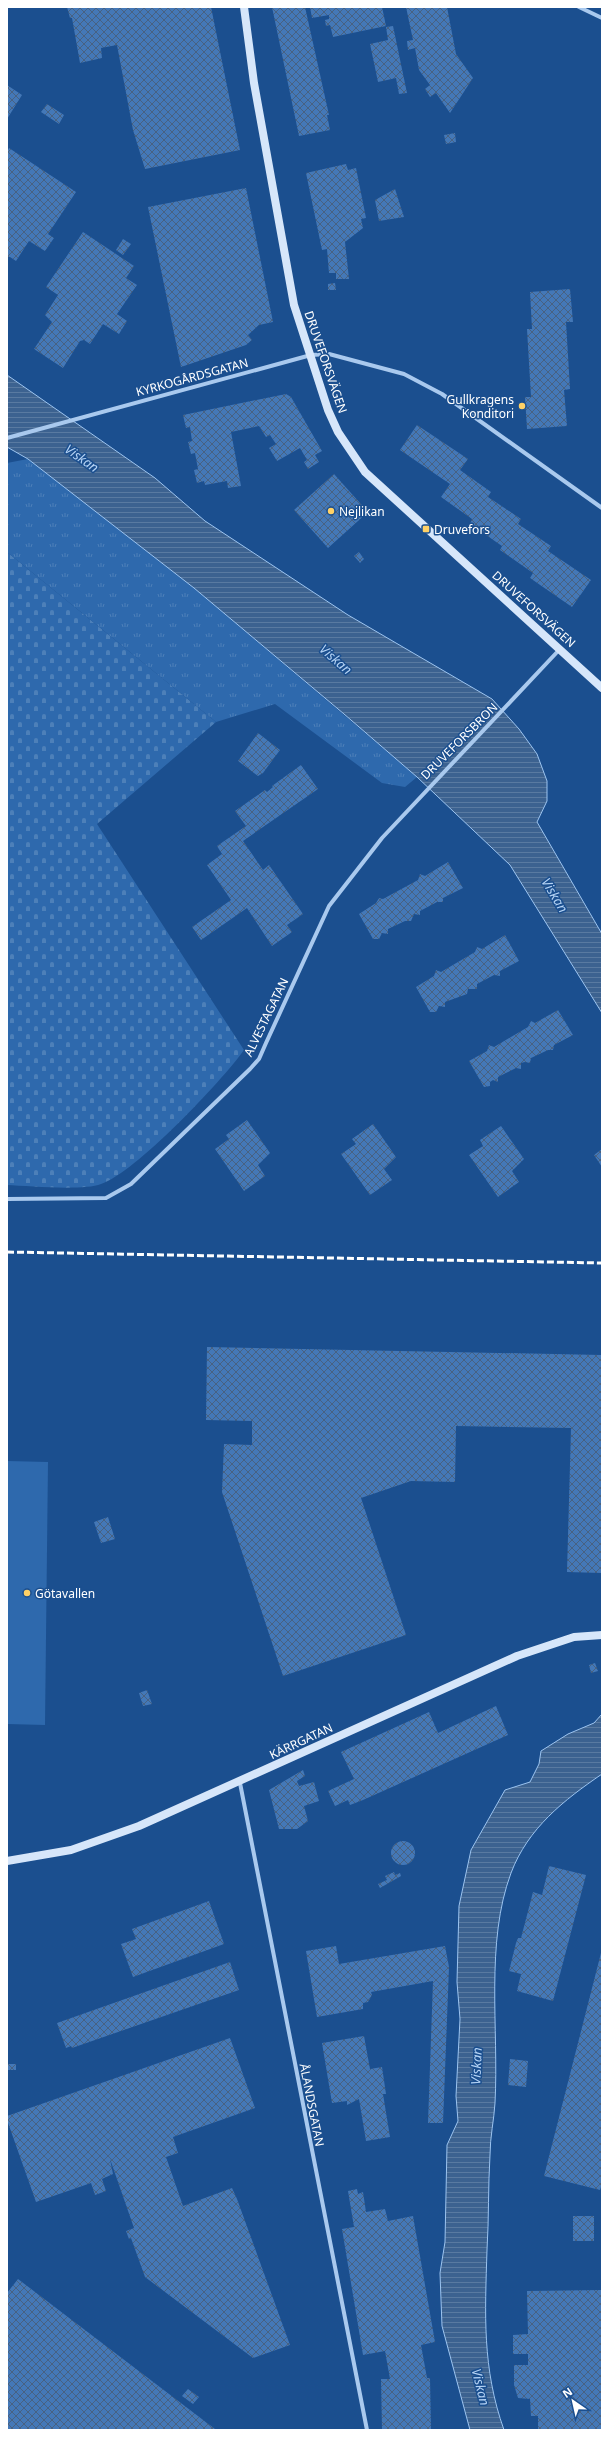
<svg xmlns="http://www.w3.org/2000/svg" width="609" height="2437" font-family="'Noto Sans',sans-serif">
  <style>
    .grass { fill: #2e69ad }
    .cemetery { fill: url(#cemetery-stones) }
    .park { fill: url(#park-tufts) }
    .water { fill: url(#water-rules); stroke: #9cc4f0 }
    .building { fill: url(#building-cross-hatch) }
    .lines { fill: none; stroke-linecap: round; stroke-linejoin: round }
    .street { stroke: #a9c9ee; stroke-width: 4 }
    .secondary { stroke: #d6e6fa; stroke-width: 8 }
    .rail { stroke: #fff; stroke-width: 3; stroke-dasharray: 7 3; stroke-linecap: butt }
    .poi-dot { fill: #ffd166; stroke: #1b4f8f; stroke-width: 1.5 }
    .labels { text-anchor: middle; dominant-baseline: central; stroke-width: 3; stroke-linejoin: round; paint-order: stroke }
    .street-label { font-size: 12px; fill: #fff; stroke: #1b4f8f }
    .poi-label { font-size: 12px; fill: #fff; stroke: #1b4f8f; text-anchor: start }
    .water-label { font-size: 13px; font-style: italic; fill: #b5d3f5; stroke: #1b4f8f }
  </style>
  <defs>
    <pattern id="cemetery-stones" width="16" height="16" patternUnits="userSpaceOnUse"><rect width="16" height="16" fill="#2e69ad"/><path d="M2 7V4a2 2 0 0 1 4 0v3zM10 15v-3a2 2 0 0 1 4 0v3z" fill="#4d80b9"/></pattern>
    <pattern id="park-tufts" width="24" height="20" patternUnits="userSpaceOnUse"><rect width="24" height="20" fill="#2e69ad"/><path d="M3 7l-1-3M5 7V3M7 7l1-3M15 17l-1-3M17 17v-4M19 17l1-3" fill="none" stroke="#4d80b9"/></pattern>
    <pattern id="water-rules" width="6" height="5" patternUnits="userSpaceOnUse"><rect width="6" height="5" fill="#3c6290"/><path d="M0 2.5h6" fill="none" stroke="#597aa1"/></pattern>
    <pattern id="building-cross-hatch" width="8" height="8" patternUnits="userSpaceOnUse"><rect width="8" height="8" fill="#4478b7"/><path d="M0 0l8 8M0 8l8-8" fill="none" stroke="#486282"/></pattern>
  </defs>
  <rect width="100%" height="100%" fill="#1b4f8f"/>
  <path class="grass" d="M7 1461 48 1462 45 1725 7 1724Z"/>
  <path class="cemetery" d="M7 552 216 722 97 824 244 1050C222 1081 135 1173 101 1184 83 1191 29 1186 7 1185Z"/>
  <path class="park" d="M28 459 194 588 417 777 405 787 382 783 275 704 216 722 7 552V463Z"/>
  <path class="water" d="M7 375 155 478 205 521 348 615 492 699 519 729 537 754 547 781V801L537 822 602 934V1013L510 865 417 777 344 714 194 588 28 459 7 447Z
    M602 1714V1774C564 1800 528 1828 511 1873 485 1943 499 2028 495 2103 494 2120 490 2137 490 2155 488 2187 489 2218 487 2250 485 2314 482 2368 504 2430H470L442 2326 440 2273 445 2242 447 2145 458 2121 456 2096 460 2019 457 1982 459 1906 471 1850 505 1790 530 1782 539 1764 541 1751 568 1734 594 1723Z"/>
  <path class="building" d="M67 7H211L240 150 145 169 133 130 117 45 101 48 102 58 80 63 72 18H70Z
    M272 7H305L329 115H327L330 130 299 136Z
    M310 7H382L386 26 333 37 330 25 326 26 325 20 329 19V15L312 18Z
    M406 7H447L456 54 473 78 450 113 436 93 430 97 425 89 430 85 419 70 415 48 408 50 407 41 413 40Z
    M393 26 407 93 399 94 396 78 378 82 370 44 388 40 386 27Z
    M7 85 22 95 7 119Z
    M47 104 64 115 59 124 41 112Z
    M455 133 456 142 446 144 444 135Z
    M9 148 76 192 48 234 54 238 45 251 29 241 16 261 10 257H7V152Z
    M346 164 348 170 356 168 366 218 361 219 363 228 345 242 349 279H336V273H329L327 249 322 250 306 173Z
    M246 188 273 322 259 325 248 335 252 340 246 345 181 367 148 207Z
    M395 189 404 217 379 221 375 200Z
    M83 232 134 266 126 278 137 285 117 314 127 321 119 334 103 324 90 344 84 340 80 341 63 368 34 349 52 322 45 315 58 295 46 287Z
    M123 239 131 244 123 255 116 250Z
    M335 283 336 290H328V284Z
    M570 289 573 322H566L570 389 564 390 567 426 527 429 525 397H531L527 329H532L530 292Z
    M286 394 291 397 322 451 315 455 319 462 308 469 304 462 307 460 300 448 277 461 269 448 276 444 270 435 266 437 259 426 231 432 241 486 228 488 227 481 205 485 204 481 197 483 194 470 198 469 195 453 191 454 188 442 192 441 190 427 186 428 183 415Z
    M417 425 468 459 460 470 491 492 488 497 521 519 518 524 551 546 548 551 591 580 572 607 530 578 533 573 500 550 502 546 470 524 472 519 441 497 450 484 400 450Z
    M334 474 368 512 328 548 294 510Z
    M359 552 364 559 360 563 354 556Z
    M258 733 280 750 263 773 258 776 238 761Z
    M301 765 318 789 243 841 263 870 269 865 303 914 287 925 292 932 272 946 247 908 201 940 192 927 231 900 207 865 222 854 217 846 246 826 235 811 265 790 267 792 273 787 272 786Z
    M448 862 463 888 443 898V902H437L420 911V915L414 914 411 921H405L388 929V934L382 933 379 939H373L359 914 376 903 379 898 383 899 418 880 420 874 425 876Z
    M505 935 519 961 500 971V976L494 975 477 984V989H468L467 994 445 1002V1007L439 1006 436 1012H430L416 987 434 976 436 970 441 972 475 952 477 947 482 949Z
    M558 1010 573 1035 554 1045 553 1050H548L531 1058 530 1063 525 1062 521 1063V1069L516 1068 498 1077V1082L493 1080 490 1082V1086L484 1087 469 1061 487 1051 489 1045 494 1047 528 1027 531 1021 535 1023Z
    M247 1120 270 1153 258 1165 265 1176 244 1191 215 1149 229 1139 226 1135Z
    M373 1124 396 1157 384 1169 392 1180 370 1195 341 1154 356 1144 352 1139Z
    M501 1126 524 1159 512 1171 519 1182 498 1197 469 1155 483 1146 480 1140Z
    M602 1149V1167L594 1155Z
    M207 1347 602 1355V1573L567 1572 571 1428 456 1426 455 1482 411 1481 361 1498 406 1635 283 1676 222 1492 224 1444 252 1445V1421L206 1420Z
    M108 1517 115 1539 101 1543 94 1522Z
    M595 1663 598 1671 591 1673 589 1665Z
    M147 1690 152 1704 143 1706 139 1693Z
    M496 1706 508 1735 363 1800 350 1805 348 1800 335 1806 328 1791 354 1779 341 1752 429 1712 438 1733Z
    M303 1770 305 1776 297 1781 299 1786 314 1782 319 1801 304 1806 308 1821 297 1829H279L269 1790Z
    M391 1853a12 12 0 1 1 24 0a12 12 0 1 1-24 0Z
    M549 1866 586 1875 553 2001 517 1991 521 1974 509 1971 516 1943 518 1938H521L533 1892 542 1895Z
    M394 1872 395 1875 400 1873 401 1876 380 1888 378 1884 387 1880 385 1876Z
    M209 1901 224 1944 133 1977 121 1944 136 1939 132 1929Z
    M336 1946 339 1964 445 1946 449 1967 443 2123H428L433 1981 371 1992 372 1995 368 2002 363 2003V2009L317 2017 306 1951Z
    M602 1949V2184L600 2190 544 2176Z
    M230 1962 239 1990 72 2048 71 2046 66 2048 57 2023Z
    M364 2036 370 2069 382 2067 386 2094H383L390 2137 366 2141 359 2099 347 2105V2101L332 2103 322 2043Z
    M230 2038 255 2108 173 2137 178 2153 166 2157 183 2206 232 2188 237 2199 290 2345 253 2358 145 2277 131 2238 129 2239 126 2231 134 2228 110 2159 113 2174 102 2179 106 2191 95 2195 91 2183 36 2202 7 2120V2116Z
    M510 2059 528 2061 526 2087 508 2085Z
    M7 2064H16V2070H7Z
    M357 2189 358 2194 363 2192 366 2212 385 2209 388 2221 413 2216 435 2342 421 2345 427 2378H430L431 2430H382L381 2379H390L385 2351 363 2355 342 2229 354 2227 348 2191Z
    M573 2216H594V2241H573Z
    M18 2279 215 2429 214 2430H7V2293Z
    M602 2280V2430H538V2416H531L530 2399 518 2398 514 2385V2365H528V2354H513V2335L528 2334 527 2291 601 2290Z
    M188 2389 199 2397 193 2404 182 2396Z"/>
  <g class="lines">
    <path class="street" d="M579 7 602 18
      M7 438 311 355 329 354 404 374 442 394 602 508
      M7 1199 106 1198 131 1184 250 1069 259 1059 266 1043 329 906 382 838 560 649
      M240 1783 367 2430"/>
    <path class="secondary" d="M244 7 254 83 294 305 328 410 338 432 365 472 602 688
      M7 1861 71 1850 139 1826 517 1656 574 1637 602 1635"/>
    <path class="rail" d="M7 1252 602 1263"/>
  </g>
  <g class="poi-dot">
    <circle cx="522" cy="406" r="4"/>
    <circle cx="331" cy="511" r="4"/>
    <rect x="422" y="525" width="8" height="8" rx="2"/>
    <circle cx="27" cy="1593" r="4"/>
  </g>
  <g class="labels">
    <g class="street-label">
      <text transform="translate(326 362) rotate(71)">DRUVEFORSVÄGEN</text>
      <text transform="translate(192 377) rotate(-15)">KYRKOGÅRDSGATAN</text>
      <text transform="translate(534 609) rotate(42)">DRUVEFORSVÄGEN</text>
      <text transform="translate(459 741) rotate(-45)">DRUVEFORSBRON</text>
      <text transform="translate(266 1017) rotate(-64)">ALVESTAGATAN</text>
      <text transform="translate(301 1741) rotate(-25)">KÄRRGATAN</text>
      <text transform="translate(312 2105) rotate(79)">ÅLANDSGATAN</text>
    </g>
    <g class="poi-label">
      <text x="514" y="399" text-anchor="end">Gullkragens<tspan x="514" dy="14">Konditori</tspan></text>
      <text x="339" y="511">Nejlikan</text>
      <text x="434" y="529">Druvefors</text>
      <text x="35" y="1593">Götavallen</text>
    </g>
    <g class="water-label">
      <text transform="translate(82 458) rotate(35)">Viskan</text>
      <text transform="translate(336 659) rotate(41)">Viskan</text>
      <text transform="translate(555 895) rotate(59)">Viskan</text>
      <text transform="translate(476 2066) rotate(-88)">Viskan</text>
      <text transform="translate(481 2387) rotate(76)">Viskan</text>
    </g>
  </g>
  <rect width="609" height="2437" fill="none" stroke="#ffffff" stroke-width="16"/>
  <g transform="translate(573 2401) rotate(326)" stroke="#1b4f8f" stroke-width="3" paint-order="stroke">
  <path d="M0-3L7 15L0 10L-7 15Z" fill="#ffffff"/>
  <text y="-6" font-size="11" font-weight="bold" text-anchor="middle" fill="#ffffff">N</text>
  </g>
</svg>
